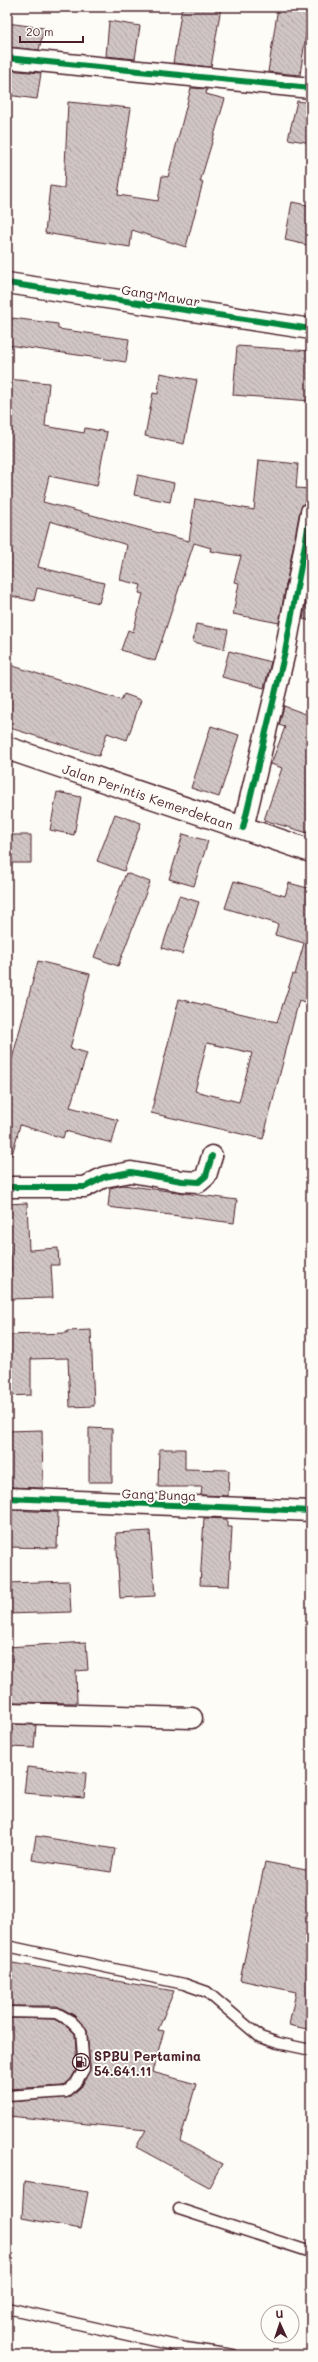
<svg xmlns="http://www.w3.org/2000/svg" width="318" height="2362" font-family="Mali,sans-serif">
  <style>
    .building { fill: url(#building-back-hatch); stroke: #4a1f2b; fill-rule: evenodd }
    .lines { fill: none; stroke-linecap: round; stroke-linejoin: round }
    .service-casing { stroke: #4a1f2b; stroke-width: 13 }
    .minor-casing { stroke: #4a1f2b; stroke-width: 23 }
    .secondary-casing { stroke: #4a1f2b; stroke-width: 25 }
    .service { stroke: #fdfcf7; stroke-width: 10 }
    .minor { stroke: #fdfcf7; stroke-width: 20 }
    .secondary { stroke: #fdfcf7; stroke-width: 22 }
    .cycleway-casing { stroke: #fdfcf7; stroke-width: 8 }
    .cycleway { stroke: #00873e; stroke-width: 6 }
    .labels { text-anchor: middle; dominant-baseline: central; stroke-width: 4; stroke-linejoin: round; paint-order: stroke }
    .street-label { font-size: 13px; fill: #4a1f2b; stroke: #fdfcf7 }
    .poi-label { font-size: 13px; font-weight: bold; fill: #4a1f2b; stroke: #fdfcf7; text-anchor: start }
  </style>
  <defs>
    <pattern id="building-back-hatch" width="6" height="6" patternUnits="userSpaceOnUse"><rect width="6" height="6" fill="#d0c5c4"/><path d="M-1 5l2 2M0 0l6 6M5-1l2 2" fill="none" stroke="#b4a9a9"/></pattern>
  </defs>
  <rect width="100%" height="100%" fill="#fdfcf7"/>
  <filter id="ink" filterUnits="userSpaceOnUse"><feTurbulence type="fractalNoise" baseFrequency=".025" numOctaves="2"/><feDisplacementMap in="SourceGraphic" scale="8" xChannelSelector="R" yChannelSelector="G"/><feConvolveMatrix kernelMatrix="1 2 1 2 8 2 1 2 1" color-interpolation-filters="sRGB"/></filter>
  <g filter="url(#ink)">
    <path class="building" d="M182 7H221L211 67 173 63Z
      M278 7H310L300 75 268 72Z
      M109 21 140 26 135 59 106 56Z
      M7 23 44 28 39 50 7 47Z
      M7 70 41 73 37 99 7 95Z
      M191 88 207 89 206 94 225 99 200 182H203L186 247 132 230 130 247 45 233 50 186 64 188 68 102 131 108 118 195 158 201 162 176 168 177Z
      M297 101 311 103V143L288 139Z
      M292 202 311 206V246L285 240Z
      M12 318 58 324V329L129 339 126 362 8 345Z
      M237 346 311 351V401L233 395Z
      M160 373 197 380 184 444 145 436 153 393 158 394Z
      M7 379 49 383 45 426 84 433 85 428 107 432 97 486 49 476 43 502 189 541 195 499 254 510 259 460 298 464 296 488 311 489V501L303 504 300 510 279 623 233 614 239 583 234 582 241 556 210 551 211 548 194 543 155 661 121 650 128 630 133 632 143 594 139 593 141 585 120 580 127 545 50 521 38 567 104 583 99 603 37 588 34 601 7 595Z
      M138 475 174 483 170 502 134 495Z
      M311 575V621L303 619Z
      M196 624 228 630 224 649 193 642Z
      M229 651 271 662 264 688 222 677Z
      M10 665 121 700 124 694 141 700 127 740 107 733 99 756 7 727V675Z
      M284 706 311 716V834L264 820 282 768 271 764 285 727 279 725Z
      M211 726 239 735 219 797 191 788Z
      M57 792 81 797 74 835 50 830Z
      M115 814 141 823 124 871 97 861Z
      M183 834 208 841 194 886 169 879Z
      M7 835H31V863H7Z
      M126 873 150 882 118 966 94 957Z
      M234 881 285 896 289 883 311 889V991L307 1003 299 1000 263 1139 151 1113 179 999 277 1022 293 974 295 975 304 943 275 935 278 924 225 908ZM207 1043 252 1053 239 1102 195 1091Z
      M179 896 199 902 182 954 162 948Z
      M38 961 90 974 70 1048 87 1053 70 1107 118 1120 112 1143 65 1131 63 1138 20 1125 12 1155H7V1062L11 1063Z
      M123 1185 237 1200 234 1223 108 1207 110 1188Z
      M27 1203 29 1250 58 1248 59 1265H51L53 1298 7 1299V1271H11L7 1204Z
      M91 1330 94 1406 70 1407 68 1358 31 1359V1395L7 1396V1335L67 1333V1331Z
      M89 1428 112 1429V1482H89Z
      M42 1430 43 1488 7 1487V1431Z
      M159 1449H185V1469L229 1470 228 1496 201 1495 202 1487H158Z
      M7 1510 58 1512 57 1548 7 1547Z
      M204 1518 227 1519V1527H232L229 1586 200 1585Z
      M150 1531 155 1596 120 1598 116 1533Z
      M69 1581 71 1612 7 1614V1583Z
      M86 1642 88 1670 76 1671 77 1703 7 1702V1647Z
      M7 1724 36 1725 34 1748 7 1747Z
      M27 1767 86 1773 84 1798 24 1793Z
      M36 1836 115 1849 111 1872 32 1860Z
      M265 1862 311 1871V2030L289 2025 296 1992 240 1980Z
      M7 1962 174 1991 158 2030 164 2031 152 2072 196 2084 180 2141 222 2164 209 2187 136 2147 146 2130 9 2116 8 2102 70 2097 82 2086 90 2068 87 2030 74 2015 57 2006H7Z
      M7 2018 55 2019 67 2026 75 2034 77 2068 71 2079 63 2086 7 2089Z
      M24 2182 88 2192 81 2229 22 2218Z"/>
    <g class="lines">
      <g class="service-casing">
        <path id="service" d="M7 1946 184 1984 207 1992 260 2037 278 2043 311 2050
          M7 2012 57 2013 71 2021 81 2031 84 2069 76 2083 66 2092 7 2096
          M179 2209 311 2252
          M7 2308 186 2348 233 2355"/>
      </g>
      <g class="minor-casing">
        <path id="minor" d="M7 58 311 88
          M7 283 311 329
          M243 828 285 652 311 512
          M7 1187H85L104 1177 131 1172 182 1181 199 1182 206 1176 212 1156
          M7 1498 311 1511
          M7 1713 192 1718"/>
      </g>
      <g class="secondary-casing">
        <g id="secondary">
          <path id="s1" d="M7 748 311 851"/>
        </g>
      </g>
      <use href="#service" class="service"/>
      <use href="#minor" class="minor"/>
      <use href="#secondary" class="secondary"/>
      <g class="cycleway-casing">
        <path id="cycleway" d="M7 58 311 88
          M7 283 311 329
          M243 828 285 652 311 512
          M7 1187H85L104 1177 131 1172 182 1181 199 1182 206 1176 212 1156
          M7 1498 311 1511"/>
      </g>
      <use href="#cycleway" class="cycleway"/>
    </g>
  </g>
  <defs>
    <g id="fuel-ring" transform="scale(0.9)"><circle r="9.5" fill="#fdfcf7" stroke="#4a1f2b" stroke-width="1.5"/><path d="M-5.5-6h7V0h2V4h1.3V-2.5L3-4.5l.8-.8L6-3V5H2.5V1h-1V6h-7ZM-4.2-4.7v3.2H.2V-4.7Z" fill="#4a1f2b"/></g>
  </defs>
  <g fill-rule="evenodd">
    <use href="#fuel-ring" x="81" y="2062"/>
  </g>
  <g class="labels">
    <g class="street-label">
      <text transform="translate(161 295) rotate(9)">Gang Mawar</text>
      <text stroke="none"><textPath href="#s1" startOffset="149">Jalan Perintis Kemerdekaan</textPath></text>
      <text transform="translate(159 1494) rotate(2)">Gang Bunga</text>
    </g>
    <g class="poi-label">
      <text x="94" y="2055">SPBU Pertamina<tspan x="94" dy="15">54.641.11</tspan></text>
    </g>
  </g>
  <rect width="318" height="2362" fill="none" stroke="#fdfcf7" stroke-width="24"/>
  <rect x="12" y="12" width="294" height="2338" fill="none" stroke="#4a1f2b" stroke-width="1.5" filter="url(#ink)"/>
  <g transform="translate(280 2324) rotate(357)"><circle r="19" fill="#fdfcf7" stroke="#b5a4a5"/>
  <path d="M0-3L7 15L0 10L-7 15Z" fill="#4a1f2b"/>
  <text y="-6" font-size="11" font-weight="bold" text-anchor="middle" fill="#4a1f2b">U</text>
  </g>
  <path d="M20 36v6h63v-6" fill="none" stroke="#4a1f2b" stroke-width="2"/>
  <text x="26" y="36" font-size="12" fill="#4a1f2b" stroke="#fdfcf7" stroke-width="3" paint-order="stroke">20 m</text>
</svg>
